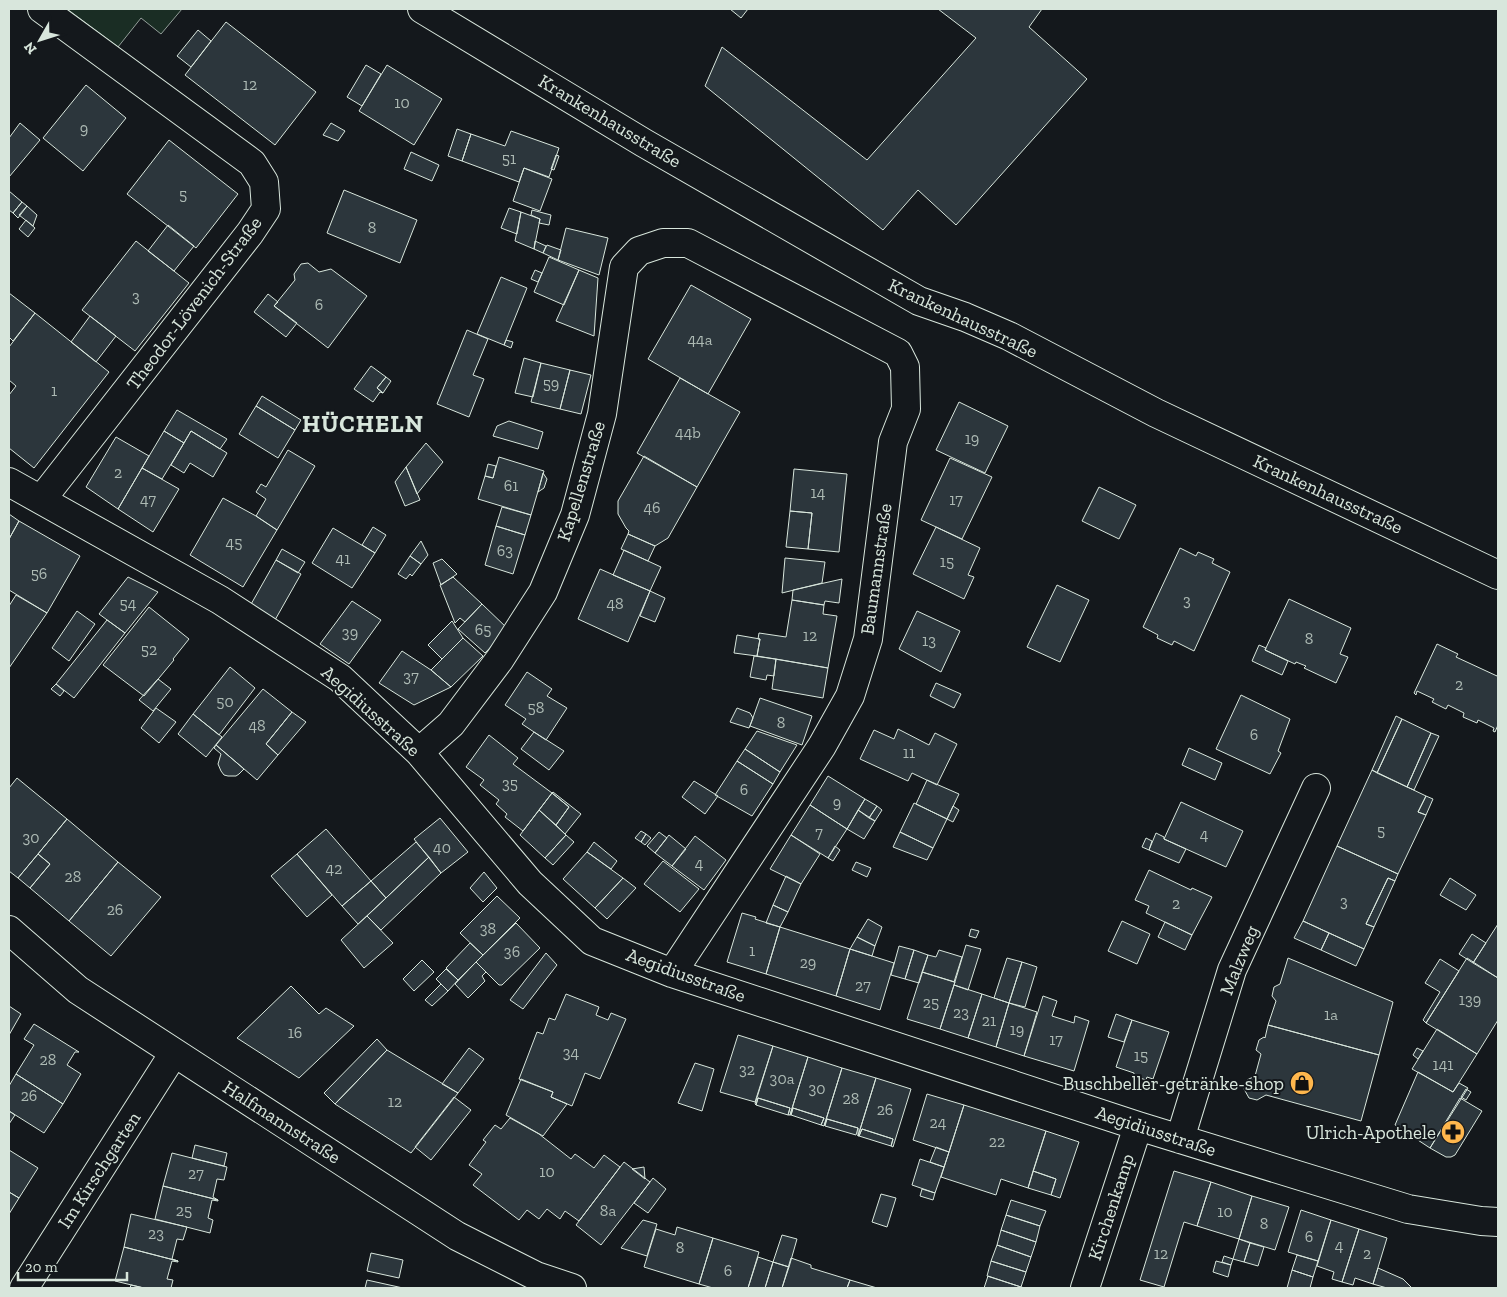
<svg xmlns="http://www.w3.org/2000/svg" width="1507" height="1297" font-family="'Zilla Slab',serif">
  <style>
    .green { fill: #1a2d24; stroke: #939e99 }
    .building { fill: #2c363c; stroke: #d8e6dc }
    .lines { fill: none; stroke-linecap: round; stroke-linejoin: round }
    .minor-casing { stroke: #d8e6dc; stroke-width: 30 }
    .tertiary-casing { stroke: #d8e6dc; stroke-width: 30 }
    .minor { stroke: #14181c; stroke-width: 28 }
    .tertiary { stroke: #14181c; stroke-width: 28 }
    .labels { text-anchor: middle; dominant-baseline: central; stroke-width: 4; stroke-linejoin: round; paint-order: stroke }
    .number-label { font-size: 16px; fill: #adbab4 }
    .street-label { font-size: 19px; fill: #d8e6dc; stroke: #14181c }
    .poi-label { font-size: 19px; fill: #d8e6dc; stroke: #14181c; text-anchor: end }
    .district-label { font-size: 24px; font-weight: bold; letter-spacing: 1px; fill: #d8e6dc; stroke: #14181c }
  </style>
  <rect width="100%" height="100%" fill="#14181c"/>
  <path class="green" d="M67 9H182L161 34 141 18 118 47Z"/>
  <path class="building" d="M730 9H748L741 18Z
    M938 9H1042L1029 27 1087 79 956 225 918 190 883 230 705 86 722 47 867 160 976 38Z
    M226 22 316 92 275 145 185 75Z
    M198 30 211 41 191 67 177 56Z
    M366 65 381 74 362 106 347 97Z
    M387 65 442 99 414 145 359 111Z
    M86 85 126 118 83 171 43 138Z
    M20 123 40 140 9 177V138Z
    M331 123 345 131 338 141 323 135Z
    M457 129 471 134 462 161 448 156Z
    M511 131 559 148 549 177 524 168 519 182 462 161 471 134 505 146Z
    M169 140 238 194 196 248 127 194Z
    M411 152 439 165 432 181 404 169Z
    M556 155 559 156 554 170 551 169Z
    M524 168 552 179 540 211 513 201Z
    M344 190 417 220 400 263 327 233Z
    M9 191 22 202 13 213 9 210Z
    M22 202 27 206 18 218 13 213Z
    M27 206 37 215 33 226 19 215Z
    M509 208 521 212 517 234 501 228Z
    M532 210 551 215 549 225 539 223 540 219 531 215Z
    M521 212 540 219 534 249 515 241Z
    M26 220 35 228 28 237 19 229Z
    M168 225 194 246 174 271 148 251Z
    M566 228 608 238 599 275 558 260Z
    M136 241 189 283 135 351 82 310Z
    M535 241 546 246 543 253 534 249Z
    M547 245 561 250 558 260 543 253Z
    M549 257 579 270 564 305 534 292Z
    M308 263 319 272 331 269 367 296 328 348 274 306 295 280 294 274 301 264Z
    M535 270 542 273 538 282 531 279Z
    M579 270 598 278 594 336 556 321Z
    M501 277 527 288 504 345 477 334Z
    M691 285 751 319 708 394 648 359Z
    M9 293 35 313 13 341 9 337Z
    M268 294 278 302 274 306 297 323 286 337 254 312Z
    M35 313 109 372 34 468 9 448V395L16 386 9 380V347Z
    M90 316 116 336 96 362 71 342Z
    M467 330 488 339 473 375 484 379 469 417 437 404Z
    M506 340 513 342 511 348 504 345Z
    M524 358 541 363 533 397 515 393Z
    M541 363 570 370 560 409 531 402Z
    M371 366 386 377 377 388 383 393 380 392 373 402 354 389Z
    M570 370 591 375 581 414 560 409Z
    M386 377 391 381 383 393 377 388Z
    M680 378 740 412 697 487 637 453Z
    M262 396 301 420 295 430 256 406Z
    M959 402 1008 426 985 473 936 450Z
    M256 406 295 430 278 458 239 434Z
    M177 410 227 439 220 449 191 431 184 443 164 431Z
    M509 421 543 432 538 449 493 436 497 426Z
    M164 431 184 443 162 479 142 468Z
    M191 431 227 453 213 477 190 463 184 473 171 465Z
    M116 437 149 456 118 509 86 487Z
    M426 443 443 462 417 494 406 467Z
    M288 450 315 466 277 530 256 516 266 499 256 492 261 484 266 487Z
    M644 456 697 487 668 538 655 546 628 534 629 531 626 528 618 514V501Z
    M499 457 544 471 531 515 478 499 485 476 493 478Z
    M950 458 992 477 962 539 921 520Z
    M488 464 496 466 493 478 485 476Z
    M406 467 420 500 405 506 395 482Z
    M142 468 179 489 153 532 118 509Z
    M794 469 847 474 839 552 808 549 812 513 790 511Z
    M543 473 547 479 544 488 538 492Z
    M1099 487 1136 505 1119 539 1082 521Z
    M223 498 256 516 277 530 243 587 190 555Z
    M502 507 531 515 525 535 496 526Z
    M790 511 812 513 808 549 786 547Z
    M9 514 19 521 9 539Z
    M19 521 80 556 47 613 9 590V539Z
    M496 526 525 535 513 574 485 565Z
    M373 527 386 535 375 553 362 545Z
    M936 527 980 548 968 575 974 577 964 599 913 574Z
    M333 528 375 553 352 588 312 563Z
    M628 534 655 546 648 561 621 549Z
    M421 541 428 555 421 564 410 556Z
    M1180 548 1196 556 1198 552 1214 559 1212 563 1230 572 1194 651 1174 641 1172 645 1157 638 1158 635 1143 627Z
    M282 549 305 562 298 573 276 560Z
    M624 550 661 567 650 591 613 575Z
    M410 556 421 564 412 576 410 574 406 579 398 574Z
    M785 558 825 562 822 583 782 593Z
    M442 559 457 574 441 585 433 563Z
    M276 560 301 574 275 620 250 606Z
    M600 569 650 591 628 642 578 619Z
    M128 577 158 592 125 633 99 614Z
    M453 577 482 604 465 622 460 618 455 623 440 585Z
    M842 579 839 603 825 601 824 605 792 600 793 590Z
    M1057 585 1089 600 1060 662 1027 647Z
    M650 591 665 598 655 622 640 616Z
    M16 595 47 613 9 668V606Z
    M1289 599 1351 628 1340 654 1348 657 1336 683 1304 668 1306 666 1296 662 1295 664 1265 650Z
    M792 600 824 605 823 614 837 616 828 668 757 656 760 639H758L759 633 786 637Z
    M352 601 381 620 349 664 320 644Z
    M482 604 508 629 485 653 458 629Z
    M149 607 189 639 173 659 174 660 144 696 103 665Z
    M77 611 95 624 69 661 52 648Z
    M917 611 960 631 941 672 899 649Z
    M107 620 125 633 74 698 56 684Z
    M452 621 463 638 442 659 428 645Z
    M737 635 760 639 757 656 734 653Z
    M463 638 483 656 451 687 431 670Z
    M1437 644 1458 654 1456 657 1497 676 1498 673V725L1495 732 1493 731 1494 728 1478 720 1477 723 1463 717 1464 713 1448 705 1446 709 1432 702 1434 699 1417 691 1416 695 1414 693Z
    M1259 645 1266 648 1265 650 1288 661 1282 675 1252 661Z
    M402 651 431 670 451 687 414 705 379 683Z
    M754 656 776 659 774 676 767 675 766 680 750 677Z
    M776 659 828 668 823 698 772 689Z
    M230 667 255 688 219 735 193 714Z
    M527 672 552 689 547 696 567 708 546 740 522 724 526 719 505 705Z
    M158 679 171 689 153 711 139 700Z
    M936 683 961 694 954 708 930 696Z
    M56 684 64 691 60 696 51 689Z
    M263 689 292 712 266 744 278 755 257 780 216 745Z
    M1241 695 1290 719 1278 751 1281 753 1270 774 1216 749Z
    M760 698 812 716 802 745 750 726Z
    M156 708 176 722 159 743 141 728Z
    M737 708 750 713 753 718 749 728 730 722Z
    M292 712 306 722 278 755 266 744Z
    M193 714 222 737 206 757 178 734Z
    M1396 716 1402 719 1377 773 1372 770Z
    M1402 719 1431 733 1407 787 1377 773Z
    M898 729 929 745 935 733 957 744 937 785 912 773 908 781 860 759 874 730 894 739Z
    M757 731 797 745 780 772 745 749Z
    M534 732 564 751 549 770 521 749Z
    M1431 733 1439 736 1414 790 1407 787Z
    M489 735 518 758 513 764 552 793 523 831 505 817 507 814 496 804 499 800 480 785 484 780 466 767Z
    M216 745 244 769 239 774 236 776H228L224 775 221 771 218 764 221 754 214 748Z
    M1189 748 1222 763 1215 780 1182 765Z
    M745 749 780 772 773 784 737 761Z
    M737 761 773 784 752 816 715 795Z
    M1372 770 1426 796 1418 812 1426 815 1398 874 1337 846Z
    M828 776 865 799 847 829 810 805Z
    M17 778 67 819 18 878 9 871V788Z
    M927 780 959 794 947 819 916 804Z
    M694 781 718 796 705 814 682 797Z
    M553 792 581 814 565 834 556 825 569 807 552 793Z
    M552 793 569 807 556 825 539 810Z
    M1426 796 1433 799 1426 815 1418 812Z
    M865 799 877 806 869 818 858 810Z
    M1181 802 1243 831 1226 867 1164 839Z
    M914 803 947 819 933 848 900 832Z
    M810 805 847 829 828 858 791 835Z
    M877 806 882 810 875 821 869 818Z
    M953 806 959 810 953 822 947 819Z
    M539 810 566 835 545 858 520 835Z
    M858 810 875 821 864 839 847 829Z
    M440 818 468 852 441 873 414 839Z
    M67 819 118 862 69 921 30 888 50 864 38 854Z
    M326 829 371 881 342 906 297 854Z
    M641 831 646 834 641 842 635 838Z
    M659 832 667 838 655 853 647 846Z
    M900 832 933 848 927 860 893 847Z
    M1156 833 1164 837V839L1186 849 1179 863 1149 850Z
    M646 834 651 838 645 845 641 842Z
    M566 835 574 842 553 865 545 858Z
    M669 835 686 849 672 866 655 853Z
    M791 835 820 854 801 884 770 869Z
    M695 836 726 860 704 890 672 866Z
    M1146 838 1152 841 1149 850 1142 847Z
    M416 842 429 857 386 898 371 881Z
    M594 842 617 861 611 869 587 852Z
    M835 846 840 850 833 861 828 858Z
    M1337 846 1398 874 1395 881 1388 878 1366 924 1374 927 1364 949 1303 921Z
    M587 852 623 878 595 908 563 879Z
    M38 854 50 864 30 888 18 878Z
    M297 854 332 895 307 917 271 876Z
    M429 857 441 873 381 930 367 916Z
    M663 861 699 889 680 912 644 884Z
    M118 862 161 897 111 956 69 921Z
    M856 862 871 868 867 877 852 870Z
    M1149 870 1191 890 1192 888 1212 897 1192 935 1146 913 1149 906 1135 900Z
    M484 872 497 888 483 902 470 888Z
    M786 876 801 884 788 912 773 905Z
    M623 878 636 888 607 919 595 908Z
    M1388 878 1395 881 1374 927 1366 924Z
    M1450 878 1476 895 1466 910 1440 895Z
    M371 881 386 898 358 924 342 906Z
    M497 896 520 918 483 955 460 933Z
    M773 905 788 912 780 927 766 923Z
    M742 913 756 917 755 919 780 927 766 974 727 962Z
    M367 916 393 943 364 968 341 940Z
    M868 919 882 927 875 946 857 937Z
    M1122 921 1150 934 1137 964 1108 951Z
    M1303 921 1329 933 1321 950 1294 938Z
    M1165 922 1192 935 1185 950 1158 937Z
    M516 923 540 948 502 985H499L476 962Z
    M1498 924V978L1473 963Z
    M780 927 850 949 836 996 766 974Z
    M971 929 979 931 976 938 969 936Z
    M1329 933 1364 949 1356 966 1321 950Z
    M1472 934 1486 943 1473 963 1459 954Z
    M857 937 875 946 872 956 850 949Z
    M470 943 483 955 458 980 446 968Z
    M966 945 981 949 968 990 954 985Z
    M899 946 914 950 905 979 891 975Z
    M850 949 894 963 880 1010 836 996Z
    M914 950 928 955 919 983 905 979Z
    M939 950 962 957 954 982 922 972 928 955 936 957Z
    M546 953 557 965 523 1009 510 1000Z
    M1007 958 1022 962 1009 1003 994 998Z
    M1288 958 1393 1002 1379 1055 1268 1025 1276 1001 1272 996 1274 987 1280 984Z
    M1467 958 1498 978V1020L1477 1054 1426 1023Z
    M1440 959 1459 971 1426 1023 1423 1020 1440 992 1425 983Z
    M422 960 434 972 414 991 403 979Z
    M476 962 486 972 482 976 485 981 468 998 455 984Z
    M1022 962 1037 967 1025 1007 1009 1003Z
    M446 969 458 980 448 991 436 979Z
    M922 972 955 982 940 1029 907 1019Z
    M441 984 448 991 432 1006 425 1000Z
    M954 985 982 994 968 1038 940 1029Z
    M291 986 319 1014 326 1008 354 1026 299 1078 237 1038Z
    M566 994 599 1007 596 1015 608 1020 611 1013 626 1019 600 1079 585 1073 572 1106 551 1097 553 1092 519 1079 537 1032 543 1034 549 1018 555 1020Z
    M982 994 1009 1003 996 1047 968 1038Z
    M1043 996 1057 1001 1052 1016 1074 1023 1075 1016 1089 1021 1074 1071 1024 1056Z
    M1009 1003 1037 1012 1024 1056 996 1047Z
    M9 1006 21 1014 9 1035Z
    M1116 1014 1132 1020 1124 1042 1108 1037Z
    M1132 1020 1169 1032 1153 1079 1147 1077 1146 1080 1134 1076V1073L1116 1067Z
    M34 1024 79 1052H75L67 1065 81 1074 63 1104 16 1074 34 1045 24 1039Z
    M1268 1025 1379 1055 1361 1121 1266 1095 1257 1100 1249 1098 1244 1089 1247 1080 1255 1076 1261 1054 1256 1050 1259 1040 1264 1037 1265 1038Z
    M1437 1029 1477 1054 1453 1092 1412 1069Z
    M738 1035 773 1046 755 1102 720 1092Z
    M377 1039 387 1050 335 1104 324 1093Z
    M773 1046 808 1057 790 1115H788L790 1108 758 1098 756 1105 755 1104Z
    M469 1048 484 1059 458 1093 442 1084Z
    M1417 1048 1423 1051 1418 1059 1413 1055Z
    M387 1050 458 1093 411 1153 335 1104Z
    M808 1057 842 1068 824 1126 821 1125 824 1118 793 1108 791 1115H790Z
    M695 1063 714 1069 702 1111 678 1103Z
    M842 1068 876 1078 858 1136V1128L827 1119 824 1126Z
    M1418 1072 1453 1092 1459 1083 1468 1088 1430 1148 1395 1125Z
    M16 1074 63 1104 44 1133 9 1111V1086Z
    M876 1078 911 1089 893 1147 891 1146 893 1139 862 1129 859 1136H858Z
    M521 1079 553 1092 551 1097 567 1104 543 1136 506 1115Z
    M1466 1089 1471 1092 1466 1100 1461 1097Z
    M927 1094 964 1105 949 1152 913 1140Z
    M454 1097 471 1110 431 1160 415 1147Z
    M758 1098 790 1108 788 1115 756 1105Z
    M1460 1098 1482 1111 1455 1155 1451 1157H1446L1430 1148Z
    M964 1105 1046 1131 1028 1188 1001 1179 996 1195 941 1177Z
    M793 1108 824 1118 821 1125 791 1115Z
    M9 1111 15 1115 9 1124Z
    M510 1118 539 1134 571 1159 575 1154 594 1168 604 1155 620 1167 579 1221 565 1211 560 1219 547 1209 539 1219 527 1210 519 1220 473 1185 482 1174 469 1165 486 1142 483 1140 495 1125 501 1129Z
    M827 1119 858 1128 856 1135 825 1126Z
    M862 1129 893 1139 891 1146 859 1136Z
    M1046 1131 1079 1142 1060 1198 1051 1195 1056 1179 1033 1171Z
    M195 1145 227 1153 224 1166 192 1158Z
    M936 1147 949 1152 944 1167 930 1162Z
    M9 1150 38 1168 19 1198 9 1192Z
    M172 1153 227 1167 224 1180 217 1179 213 1197 218 1200 163 1186Z
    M920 1159 944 1167 935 1193 912 1185Z
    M624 1162 650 1182 601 1245 576 1225Z
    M644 1167 645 1179 632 1169Z
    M1033 1171 1056 1179 1051 1195 1028 1188Z
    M1174 1171 1211 1182 1197 1226 1184 1222 1164 1287 1140 1280Z
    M653 1178 666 1189 648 1213 634 1203Z
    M1211 1182 1252 1196 1239 1239 1197 1226Z
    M163 1186 218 1200V1201L212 1200 208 1218 213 1220 210 1233 155 1219Z
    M922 1189 935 1193 933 1200 920 1196Z
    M9 1192 19 1198 9 1214Z
    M881 1194 896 1198 887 1227 872 1222Z
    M1252 1196 1289 1207 1275 1250 1239 1239Z
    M1011 1200 1046 1211 1040 1226 1006 1215Z
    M1301 1210 1331 1220 1318 1261 1288 1252Z
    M131 1214 187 1227 183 1240 177 1239 172 1259 178 1261 124 1247Z
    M1006 1215 1040 1226 1036 1242 1001 1230Z
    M643 1220 657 1224 647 1256 621 1248Z
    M1331 1220 1359 1229 1342 1282 1332 1279 1334 1272 1317 1266Z
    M677 1227 713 1238 699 1284 644 1267 656 1229 675 1235Z
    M1359 1229 1387 1238 1373 1284 1355 1278 1353 1285 1342 1282Z
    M1001 1230 1036 1242 1031 1257 997 1245Z
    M782 1235 797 1239 789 1267 773 1262Z
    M713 1238 759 1252 748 1288H713L699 1284Z
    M1239 1239 1250 1243 1244 1262 1233 1259Z
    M1250 1243 1264 1247 1258 1266 1244 1262Z
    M997 1245 1031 1257 1026 1272 991 1261Z
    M124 1247 178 1261V1262L172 1261 167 1279 173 1280 171 1288H144L115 1281Z
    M371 1253 403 1260 399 1278 367 1271Z
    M1297 1255 1318 1261 1313 1277 1292 1270Z
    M1224 1256 1233 1259 1231 1265 1222 1262Z
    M758 1257 773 1262 765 1288H748Z
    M791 1258 811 1265V1268L850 1280 847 1288H782Z
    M991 1261 1026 1272 1021 1287 987 1276Z
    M1216 1261 1231 1265 1228 1277 1213 1272Z
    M773 1262 789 1267 782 1288H765Z
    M1378 1268 1403 1279 1412 1288H1387L1373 1284Z
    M1292 1270 1313 1277 1310 1288H1287Z
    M988 1276 1021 1287 1025 1288H984Z
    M367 1280 403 1288H365Z
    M850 1280 877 1288H847Z
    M131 1285 144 1288H130Z"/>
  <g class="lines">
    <g class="minor-casing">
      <path id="minor" d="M9 482 220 600 340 678 419 752 530 883 592 941 672 973 1138 1126 1408 1209 1481 1221 1498 1222
        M41 500 250 233 266 209 264 182 252 163 42 9
        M419 752 451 724 500 659 543 592 575 515 602 414 624 267 639 251 663 243H688L898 353 905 367 906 409 893 442 868 639 850 696 822 746 672 973
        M9 930 78 990 457 1236 536 1276 572 1288
        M1180 1139 1232 970 1316 788
        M24 1288 174 1053
        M1085 1288 1138 1126"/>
    </g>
    <g class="tertiary-casing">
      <path id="tertiary" d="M422 9 644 143 919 301 965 317 1009 336 1156 413 1498 575"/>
    </g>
    <use href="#minor" class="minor"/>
    <use href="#tertiary" class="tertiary"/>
  </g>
  <defs>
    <g id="shop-disc" transform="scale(1.25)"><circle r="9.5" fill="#ffb74d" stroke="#14181c"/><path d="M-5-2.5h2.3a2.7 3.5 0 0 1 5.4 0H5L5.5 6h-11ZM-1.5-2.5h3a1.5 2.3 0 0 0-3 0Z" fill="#111"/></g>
    <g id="pharmacy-disc" transform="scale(1.25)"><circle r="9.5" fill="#ffb74d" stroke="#14181c"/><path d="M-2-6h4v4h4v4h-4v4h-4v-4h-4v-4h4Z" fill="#111"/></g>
  </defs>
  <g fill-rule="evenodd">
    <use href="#shop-disc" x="1302" y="1083"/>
    <use href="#pharmacy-disc" x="1453" y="1132"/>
  </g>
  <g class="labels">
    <g class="number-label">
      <text x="250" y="84">12</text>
      <text x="402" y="102">10</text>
      <text x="84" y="128">9</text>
      <text x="509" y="158">51</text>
      <text x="183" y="194">5</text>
      <text x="372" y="227">8</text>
      <text x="136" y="296">3</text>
      <text x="319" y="304">6</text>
      <text x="700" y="339">44a</text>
      <text x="551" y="383">59</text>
      <text x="54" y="390">1</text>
      <text x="688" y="432">44b</text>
      <text x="972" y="438">19</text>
      <text x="118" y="472">2</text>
      <text x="511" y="485">61</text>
      <text x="818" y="492">14</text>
      <text x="148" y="499">47</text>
      <text x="956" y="499">17</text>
      <text x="652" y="507">46</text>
      <text x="234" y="542">45</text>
      <text x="505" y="550">63</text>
      <text x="343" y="558">41</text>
      <text x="947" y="561">15</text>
      <text x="39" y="573">56</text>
      <text x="1187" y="600">3</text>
      <text x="128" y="603">54</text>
      <text x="615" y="603">48</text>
      <text x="483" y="629">65</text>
      <text x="350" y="632">39</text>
      <text x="810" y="635">12</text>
      <text x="1309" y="638">8</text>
      <text x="929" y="640">13</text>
      <text x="149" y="649">52</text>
      <text x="411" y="676">37</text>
      <text x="1459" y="684">2</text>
      <text x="225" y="701">50</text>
      <text x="536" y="707">58</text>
      <text x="781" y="722">8</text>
      <text x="257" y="725">48</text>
      <text x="1254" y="734">6</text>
      <text x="909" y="752">11</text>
      <text x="510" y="783">35</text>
      <text x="744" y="789">6</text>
      <text x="837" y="802">9</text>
      <text x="1381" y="830">5</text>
      <text x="819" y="832">7</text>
      <text x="1204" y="834">4</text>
      <text x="31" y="837">30</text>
      <text x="442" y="847">40</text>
      <text x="699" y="863">4</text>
      <text x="334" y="868">42</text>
      <text x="73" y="876">28</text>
      <text x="1344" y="901">3</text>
      <text x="1176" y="903">2</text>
      <text x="115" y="909">26</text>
      <text x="488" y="928">38</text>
      <text x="752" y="950">1</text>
      <text x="512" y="951">36</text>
      <text x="808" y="962">29</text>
      <text x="863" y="985">27</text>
      <text x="1470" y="999">139</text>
      <text x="931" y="1002">25</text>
      <text x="961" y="1012">23</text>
      <text x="1331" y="1014">1a</text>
      <text x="989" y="1020">21</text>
      <text x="1017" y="1029">19</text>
      <text x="295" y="1032">16</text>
      <text x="1056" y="1039">17</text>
      <text x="571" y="1052">34</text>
      <text x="1141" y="1055">15</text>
      <text x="48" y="1059">28</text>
      <text x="1443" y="1064">141</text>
      <text x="747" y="1069">32</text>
      <text x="782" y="1078">30a</text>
      <text x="817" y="1088">30</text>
      <text x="29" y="1095">26</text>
      <text x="851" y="1098">28</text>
      <text x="395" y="1101">12</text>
      <text x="885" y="1109">26</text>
      <text x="938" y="1122">24</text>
      <text x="997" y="1141">22</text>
      <text x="547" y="1171">10</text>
      <text x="196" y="1173">27</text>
      <text x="184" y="1210">25</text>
      <text x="608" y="1210">8a</text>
      <text x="1225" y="1211">10</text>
      <text x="1264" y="1223">8</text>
      <text x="156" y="1233">23</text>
      <text x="1309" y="1236">6</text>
      <text x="1339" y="1245">4</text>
      <text x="680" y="1247">8</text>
      <text x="1161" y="1253">12</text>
      <text x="1367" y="1253">2</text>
      <text x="728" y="1270">6</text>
    </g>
    <g class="street-label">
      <text transform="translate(610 121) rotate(31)">Krankenhausstraße</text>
      <text transform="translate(194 303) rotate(-53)">Theodor-Lövenich-Straße</text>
      <text transform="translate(963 318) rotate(25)">Krankenhausstraße</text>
      <text transform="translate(581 481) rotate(-73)">Kapellenstraße</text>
      <text transform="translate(1328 494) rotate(25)">Krankenhausstraße</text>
      <text transform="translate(876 569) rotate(-82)">Baumannstraße</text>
      <text transform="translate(371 711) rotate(42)">Aegidiusstraße</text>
      <text transform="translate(1239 960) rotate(-68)">Malzweg</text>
      <text transform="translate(686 975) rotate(20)">Aegidiusstraße</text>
      <text transform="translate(282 1122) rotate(33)">Halfmannstraße</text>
      <text transform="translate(1156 1131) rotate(18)">Aegidiusstraße</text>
      <text transform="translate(99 1170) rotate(-57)">Im Kirschgarten</text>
      <text transform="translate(1111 1207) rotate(-72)">Kirchenkamp</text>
    </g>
    <g class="poi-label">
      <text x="1284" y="1083">Buschbeller-getränke-shop</text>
      <text x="1436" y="1132">Ulrich-Apothele</text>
    </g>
    <g class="district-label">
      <text x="363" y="423">HÜCHELN</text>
    </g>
  </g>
  <rect width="1507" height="1297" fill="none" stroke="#d8e6dc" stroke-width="20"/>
  <g transform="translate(40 40) rotate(231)" stroke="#14181c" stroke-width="4" paint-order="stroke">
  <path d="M0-4L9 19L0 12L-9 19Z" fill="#d8e6dc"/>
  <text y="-8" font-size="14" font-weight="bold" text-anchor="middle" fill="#d8e6dc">N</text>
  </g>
  <path d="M18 1272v8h109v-8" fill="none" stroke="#d8e6dc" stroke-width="2.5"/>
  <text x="25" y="1272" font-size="15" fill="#d8e6dc" stroke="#14181c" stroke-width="4" paint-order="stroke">20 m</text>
</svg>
